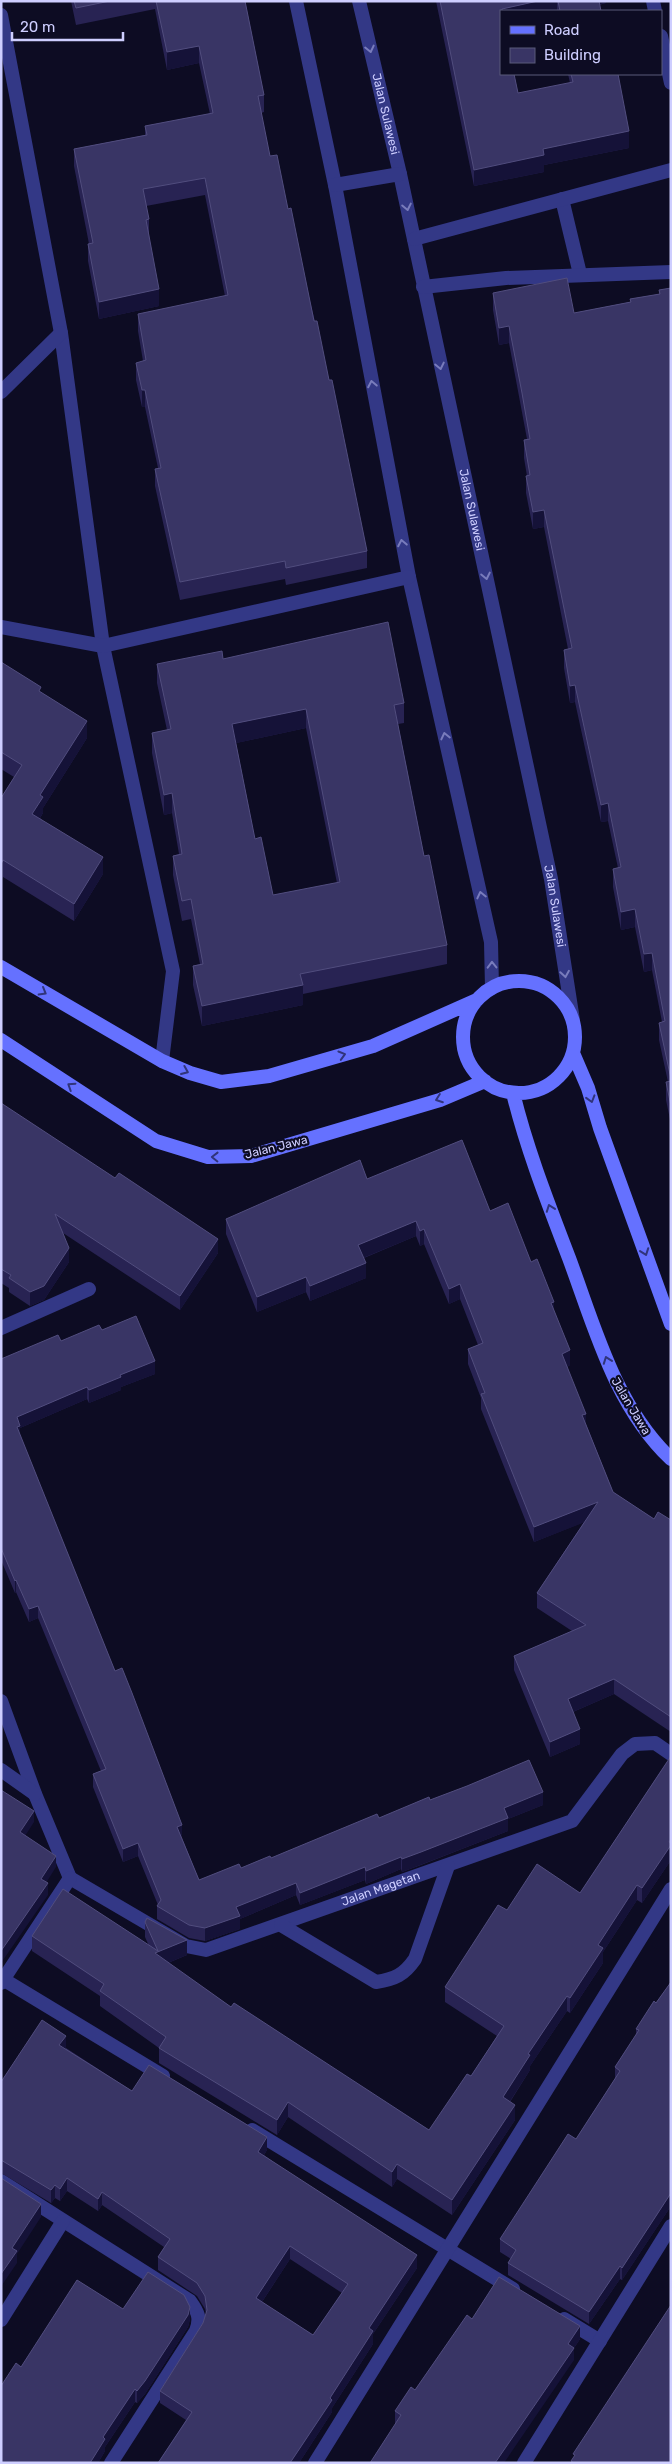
<svg xmlns="http://www.w3.org/2000/svg" width="672" height="2464" font-family="Rubik,sans-serif">
  <style>
    .lines { fill: none; stroke-linecap: round; stroke-linejoin: round }
    .minor { stroke: #333886; stroke-width: 14 }
    .secondary { stroke: #6571ff; stroke-width: 14 }
    .wall { fill: #282353; fill-rule: evenodd }
    .shaded-wall { fill: #151238 }
    .building { fill: #393565; stroke: #514d7e; fill-rule: evenodd }
    .oneway { stroke: #797cbc }
    .oneway2 { stroke: #30347b }
    .labels { text-anchor: middle; dominant-baseline: central; stroke-width: 4.5; stroke-linejoin: round; paint-order: stroke }
    .street-label { font-size: 12px; fill: #ceceff; stroke: #0d0c23 }
  </style>
  <rect width="100%" height="100%" fill="#0d0c23"/>
  <g class="lines">
    <g class="minor">
      <path d="M296 1 335 185 409 577 491 942 492 988"/>
      <path id="s1" d="M359 1 400 174 551 879 573 1020"/>
      <path d="M653 1 655 11"/>
      <path d="M1 15 61 333 103 646 173 971 162 1061"/>
      <path d="M661 36 671 83"/>
      <path d="M335 185 400 174"/>
      <path d="M562 199 580 274"/>
      <path d="M414 239 671 170"/>
      <path d="M423 287 506 278 671 272"/>
      <path d="M1 392 61 333"/>
      <path d="M1 627 103 646 409 577"/>
      <path d="M1 1328 89 1289"/>
      <path d="M1 1701 35 1794 70 1878"/>
      <path d="M1 1770 35 1794"/>
      <path id="s2" d="M70 1878 186 1946 206 1950 572 1821 622 1754 635 1744 655 1743 671 1754"/>
      <path d="M281 1925 376 1982C395 1979 404 1975 415 1959L448 1866"/>
      <path d="M1 1978 163 2076"/>
      <path d="M1 1983 70 1878"/>
      <path d="M252 2130 513 2289"/>
      <path d="M1 2181 190 2301C198 2312 201 2318 196 2331L111 2463"/>
      <path d="M564 2319 600 2341"/>
      <path d="M1 2320 63 2221"/>
      <path d="M315 2463 671 1889"/>
      <path d="M524 2463 671 2226"/>
    </g>
    <path class="secondary" d="M1 967 162 1061 190 1073 221 1082 269 1076 373 1046 477 1000
      M463 1037a56 56 0 1 1 112 0a56 56 0 1 1-112 0Z
      M1 1040 156 1141 208 1157 251 1156 440 1100 485 1081
      M573 1053 588 1088 600 1128 671 1324
      M513 1093C527 1150 548 1203 569 1258 595 1328 615 1406 671 1459"/>
  </g>
  <path class="wall" d="M71 1H245L264 95V112L261 113 270 156 288 209 329 380 367 551V568L286 585 285 579 180 600 155 486V469L158 468 145 407H142L136 380V363L143 361 138 331V314L225 296 205 195 146 206 149 219V235L159 306 99 319 88 261V244H89L74 166V149L145 135V126L210 114 199 63 167 70 155 9 76 25Z
    M436 1H606V3L599 5 601 11H501L518 93 570 83 568 74H618L629 148 544 165V172L474 186Z
    M671 288V1124L666 1100V1082H668L659 1040V1023L662 1022 652 970 644 972 635 927 621 930 613 887V869L618 868 608 821 601 822 575 702 570 703 564 668V650L568 649 544 527 533 529 526 493V476H527L524 458V440L527 439 509 343 499 345 493 310V293L574 313 630 302V299L659 294V290Z
    M223 659 404 703V723L398 724 424 856 447 945V964L303 994V1005L202 1026 193 985V966L200 964 191 919 182 921 173 875V856L179 854 172 813 164 815 152 753V733L167 730 157 683V664ZM306 728 337 883 273 895 255 839 236 743Z
    M1 662 41 693 87 738 43 808V813L40 818 103 874 74 921 3 877 1 798 14 777 1 769Z
    M1 1103 218 1253 180 1310 63 1233 69 1262 44 1300 30 1306 9 1292V1288L1 1283Z
    M367 1179 490 1211 531 1262 554 1311 570 1365 567 1367 586 1424 613 1492 654 1519 671 1520V1732L614 1694 573 1712 580 1744 550 1757 514 1670V1656L572 1631 537 1608V1593L584 1522 534 1542 481 1409V1398L468 1364V1349L478 1345 460 1299 449 1304 424 1244 420 1246 416 1236 364 1258 366 1278 310 1301 306 1292 257 1312 226 1234V1219Z
    M102 1330 155 1374 121 1387V1390L89 1403 87 1399 20 1428V1435L182 1838 199 1880 241 1868 271 1858 430 1800 543 1805 508 1819V1831L421 1865 402 1872 401 1869 366 1884 365 1880 300 1905 296 1895 240 1919V1929L205 1941 189 1938 157 1919V1906L158 1905 138 1856 123 1862 93 1787V1774L101 1771 38 1618 29 1622 16 1592 15 1593 1 1560V1359L61 1341Z
    M671 1756V1860L642 1903 637 1900 603 1952V1963L570 2013 567 2011 530 2066V2070L510 2102 515 2120 452 2215 397 2179 392 2187 288 2117 277 2135 159 2063V2048L100 2006V1996L32 1951V1936L149 1946 145 1937V1922L187 1955 168 1963 231 2007 429 2130 471 2076 497 2036 445 2002V1987L507 1910 580 1893Z
    M671 1982V2206L622 2280 620 2279 589 2324 508 2275V2263L511 2259 500 2252V2239L576 2139 615 2079V2067L636 2035V2029L656 2003Z
    M66 2048 132 2091 267 2150 264 2155 417 2268 373 2334V2344L332 2408V2412L299 2463H158L186 2420 160 2403V2391L203 2323 206 2314 205 2309 197 2296 158 2270V2257L164 2247 102 2205 98 2211 67 2191 60 2201 55 2198 51 2203 1 2173V2082ZM290 2259 342 2293 313 2335 262 2302Z
    M123 2309 190 2319 188 2327 145 2394 137 2403 135 2402 105 2447V2451L98 2463H1L21 2367Z
    M472 2319 580 2339 574 2348V2360L395 2424V2411L415 2390Z"/>
  <path class="shaded-wall" d="M538 1H557V11H502V9Z
    M596 1H606V3L596 5Z
    M199 46V63L167 70V52Z
    M629 131V148L544 165V172L474 186V170L543 149Z
    M159 289V306L99 319V302Z
    M509 326V343L499 345V328Z
    M142 390H145V407H142Z
    M544 510V527L533 529V512Z
    M575 685V702L570 703V686Z
    M306 709V728L232 744V724Z
    M87 721V738L43 808V813L32 830V814L40 795Z
    M172 793V813L164 815V795Z
    M608 803V821L601 822V805Z
    M103 857V874L74 921V904Z
    M3 860V877L1 881V864Z
    M635 909V927L621 930V912Z
    M652 953V970L644 972V954Z
    M303 985V1005L202 1026V1006Z
    M416 1221V1236L358 1260V1245Z
    M424 1229V1244L420 1246V1231Z
    M218 1239V1253L180 1310V1296Z
    M69 1248V1262L44 1300 30 1306V1292Z
    M366 1263V1278L310 1301V1286Z
    M306 1277V1292L257 1312V1297Z
    M460 1284V1299L449 1304V1289Z
    M554 1302V1317L551 1303Z
    M570 1350V1365L562 1369V1354Z
    M155 1361V1374L121 1387V1390L89 1403V1390L120 1375Z
    M87 1387V1399L20 1428V1438L17 1439V1417Z
    M586 1414V1429L582 1415Z
    M598 1502V1517L534 1542V1527Z
    M16 1580V1592L15 1593V1581Z
    M38 1606V1618L29 1622V1609Z
    M614 1679V1694L568 1714V1699Z
    M580 1729V1744L550 1757V1742Z
    M543 1792V1805L508 1819V1831L402 1872V1859L504 1808Z
    M34 1811V1822L20 1844V1832Z
    M182 1825V1837L177 1827Z
    M671 1839V1860L642 1903V1888Z
    M138 1843V1856L123 1862V1849Z
    M56 1856V1867L41 1891V1879Z
    M401 1857V1869L366 1884V1871Z
    M365 1867V1880L300 1905V1893Z
    M48 1883V1895L1 1963V1951Z
    M296 1883V1895L240 1919V1929L205 1941V1928L236 1907Z
    M637 1885V1900L603 1952V1963L570 2013V1998L598 1945Z
    M187 1940V1955L155 1968V1953Z
    M567 1996V2011L530 2066V2070L503 2112V2097L528 2054Z
    M66 2036V2048L59 2058V2045Z
    M288 2102V2117L277 2135V2120Z
    M515 2105V2120L452 2215V2200Z
    M267 2137V2150L258 2164V2152Z
    M397 2164V2179L392 2187V2172Z
    M67 2178V2191L60 2201V2189Z
    M55 2185V2198L51 2203V2190Z
    M102 2192V2205L98 2211V2199Z
    M671 2193V2206L622 2280V2268Z
    M41 2204V2217L17 2254V2263L2 2285V2289L1 2291V2274L12 2248Z
    M290 2246V2259L256 2311V2298Z
    M417 2255V2268L373 2334V2344L332 2408V2412L299 2463H290L369 2328Z
    M620 2266V2279L589 2324V2312Z
    M190 2307V2319L188 2327 145 2394 137 2403V2391Z
    M580 2326V2339L574 2348V2360L504 2463H495L568 2344Z
    M135 2389V2402L105 2447V2451L98 2463H90L103 2437Z"/>
  <path class="building" d="M74 1H110L76 8Z
    M156 1H245L264 95 258 96 270 156 277 155 288 209 291 208 314 321H317L329 380H332L367 551 286 568 285 561 180 582 155 469 161 468 145 390H142L136 363 146 360 138 314 228 295 205 178 143 189 149 219 146 220 159 289 99 302 88 244 93 243 74 149 147 135 145 126 213 113 199 46 167 52Z
    M440 1H538L502 9V11H501V74H514L518 93 573 82 571 74H618L629 131 543 149 544 155 474 170Z
    M558 1H599L601 11H560Z
    M567 278 574 313 631 302 630 299 660 294 659 290 671 288V1079L659 1023 665 1021 652 953 644 954 635 909 621 912 613 869 621 867 608 803 601 805 575 685 570 686 564 650 572 648 544 510 533 512 526 476 530 475 524 440 530 439 522 393 509 326 499 328 493 293Z
    M388 622 404 703 394 705 424 856 429 855 447 945 300 974 303 985 202 1006 193 966 203 964 191 899 182 901 173 856 182 854 172 793 164 795 152 733 171 729 157 664 222 651 223 659ZM306 709 340 882 273 895 261 837 255 839 232 724Z
    M1 662 41 687 39 691 87 721 40 795 43 797 32 814 103 857 74 904 3 860 1 864V798L22 765 1 752Z
    M671 1081V1106L666 1082Z
    M1 1103 115 1178 119 1173 218 1239 180 1296 55 1214 69 1248 44 1286 30 1292 9 1278 11 1275 1 1269Z
    M462 1140 490 1211 508 1203 531 1262 537 1259 554 1302 551 1303 570 1350 562 1354 586 1414 582 1415 613 1492 654 1519 658 1512 671 1520V1717L614 1679 568 1699 580 1729 550 1742 514 1656 586 1625 537 1593 598 1502 534 1527 481 1394 485 1393 468 1349 483 1343 460 1284 449 1289 424 1229 420 1231 416 1221 358 1245 366 1263 310 1286 306 1277 257 1297 226 1219 360 1160 367 1179Z
    M136 1316 155 1361 120 1375 121 1377 89 1390 87 1387 17 1417 20 1426 17 1427 115 1671 122 1668 132 1693 182 1825 177 1827 199 1880 239 1864 241 1868 270 1856 271 1858 377 1814 379 1818 429 1797 430 1800 467 1786 529 1760 543 1792 504 1808 508 1818 421 1852 402 1859 401 1857 366 1871 365 1867 300 1893 296 1883 236 1907 240 1916 205 1928 189 1925 157 1906 161 1900 138 1843 123 1849 93 1774 106 1769 38 1606 29 1609 16 1580 15 1581 1 1548V1359L58 1335 61 1341 99 1325 102 1330Z
    M671 1756V1839L669 1842 671 1843V1845L642 1888 637 1885 598 1945 603 1948 570 1998 567 1996 528 2054 530 2055 503 2097 515 2105 452 2200 397 2164 392 2172 288 2102 277 2120 159 2048 166 2037 100 1991 104 1984 32 1936 63 1889 158 1951 145 1922 147 1918 187 1940 155 1953 231 2007 234 2003 429 2130 467 2074 471 2076 504 2026 445 1987 498 1905 507 1910 537 1864 580 1893Z
    M1 1790 34 1811 20 1832 56 1856 41 1879 48 1883 1 1951Z
    M671 1982V2193L622 2268 620 2266 589 2312 508 2263 516 2250 500 2239 568 2134 576 2139 620 2071 615 2067 639 2030 636 2029 654 2001 656 2003Z
    M42 2020 66 2036 59 2045 132 2091 149 2065 267 2137 258 2152 417 2255 369 2328 373 2331 330 2398 332 2400 290 2463H158L192 2412 160 2391 203 2323 207 2310 205 2296 197 2283 158 2257 170 2239 102 2192 98 2199 67 2178 60 2189 55 2185 51 2190 1 2160V2082ZM290 2246 348 2284 313 2335 256 2298Z
    M1 2178 41 2204 12 2248 17 2251 1 2274Z
    M148 2272 184 2295 190 2307 188 2315 145 2381 137 2391 135 2389 103 2437 105 2439 90 2463H1V2386L16 2363 21 2367 77 2280 123 2309Z
    M499 2277 580 2326 568 2344 574 2348 495 2463H370L401 2415 395 2411 411 2387 415 2390 467 2315 472 2319Z
    M671 2305V2463H574L571 2461 575 2455 573 2454Z"/>
  <defs><path id="oneway-chevron" d="M-2-3.5L2.5 0L-2 3.5" fill="none" stroke-width="1.6" stroke-linecap="round" stroke-linejoin="round" transform="scale(1.25)"/></defs>
  <g class="oneway">
    <use href="#oneway-chevron" transform="translate(370 49) rotate(77)"/>
    <use href="#oneway-chevron" transform="translate(407 207) rotate(78)"/>
    <use href="#oneway-chevron" transform="translate(440 366) rotate(78)"/>
    <use href="#oneway-chevron" transform="translate(372 384) rotate(-101)"/>
    <use href="#oneway-chevron" transform="translate(402 543) rotate(-101)"/>
    <use href="#oneway-chevron" transform="translate(486 576) rotate(78)"/>
    <use href="#oneway-chevron" transform="translate(445 736) rotate(-103)"/>
    <use href="#oneway-chevron" transform="translate(481 895) rotate(-103)"/>
    <use href="#oneway-chevron" transform="translate(492 965) rotate(-91)"/>
    <use href="#oneway-chevron" transform="translate(565 974) rotate(81)"/>
  </g>
  <g class="oneway2">
    <use href="#oneway-chevron" transform="translate(43 992) rotate(30)"/>
    <use href="#oneway-chevron" transform="translate(342 1055) rotate(-16)"/>
    <use href="#oneway-chevron" transform="translate(185 1071) rotate(23)"/>
    <use href="#oneway-chevron" transform="translate(71 1086) rotate(-147)"/>
    <use href="#oneway-chevron" transform="translate(439 1099) rotate(160)"/>
    <use href="#oneway-chevron" transform="translate(591 1099) rotate(73)"/>
    <use href="#oneway-chevron" transform="translate(215 1157) rotate(-179)"/>
    <use href="#oneway-chevron" transform="translate(550 1208) rotate(-110)"/>
    <use href="#oneway-chevron" transform="translate(645 1252) rotate(70)"/>
    <use href="#oneway-chevron" transform="translate(607 1360) rotate(-110)"/>
  </g>
  <g class="labels">
    <g class="street-label">
      <text stroke="none"><textPath href="#s1" startOffset="116">Jalan Sulawesi</textPath></text>
      <text stroke="none"><textPath href="#s1" startOffset="521">Jalan Sulawesi</textPath></text>
      <text stroke="none"><textPath href="#s1" startOffset="926">Jalan Sulawesi</textPath></text>
      <text transform="translate(276 1147) rotate(-14)">Jalan Jawa</text>
      <text transform="translate(631 1406) rotate(59)">Jalan Jawa</text>
      <text stroke="none"><textPath href="#s2" startOffset="340">Jalan Magetan</textPath></text>
    </g>
  </g>
  <rect width="672" height="2464" fill="none" stroke="#ceceff" stroke-width="5"/>
  <rect x="500" y="10" width="162" height="65" fill="#0d0c23" stroke="#5a5a7b"/>
  <rect x="510" y="26" width="25" height="8" fill="#6571ff" stroke="#5a5a7b"/>
  <text x="544" y="35" font-size="15" fill="#ceceff">Road</text>
  <rect x="510" y="48" width="25" height="15" fill="#393565" stroke="#5a5a7b"/>
  <text x="544" y="60" font-size="15" fill="#ceceff">Building</text>
  <path d="M12 32v8h111v-8" fill="none" stroke="#ceceff" stroke-width="2.5"/>
  <text x="20" y="32" font-size="15" fill="#ceceff" stroke="#0d0c23" stroke-width="4" paint-order="stroke">20 m</text>
</svg>
